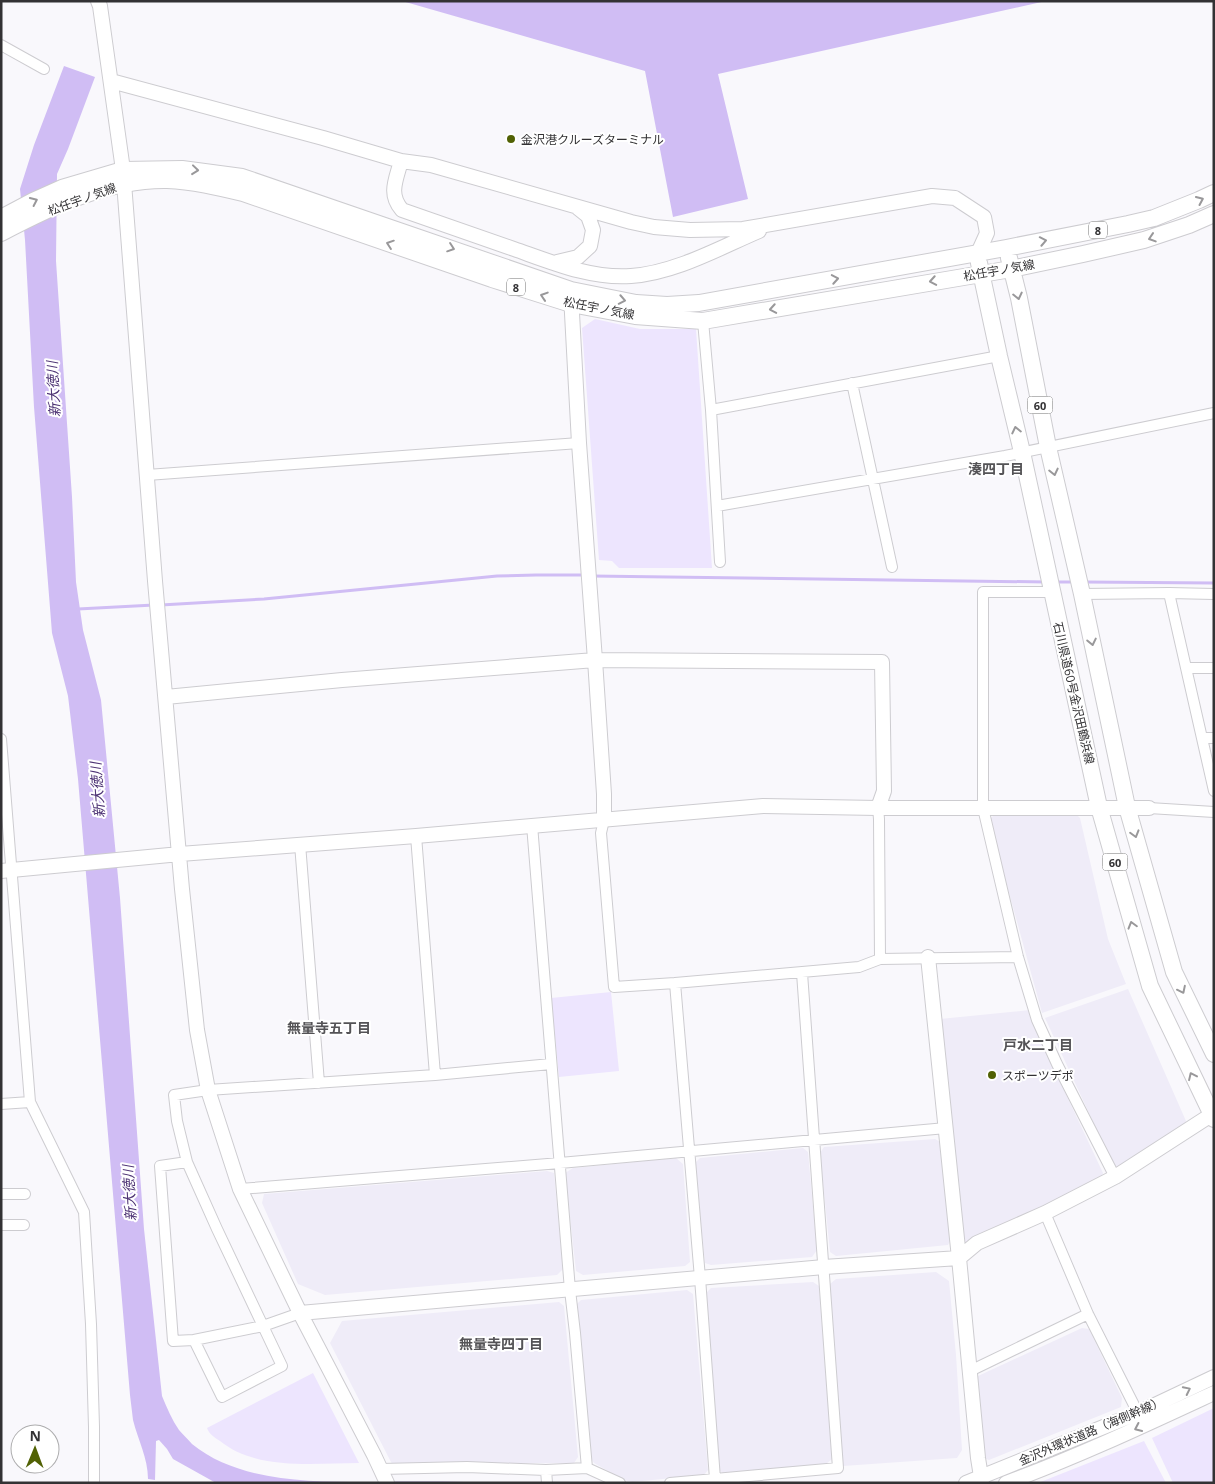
<svg xmlns="http://www.w3.org/2000/svg" width="1215" height="1484" font-family="'Open Sans','Noto Sans JP',sans-serif">
  <style>
    .built { fill: #efecf8 }
    .green { fill: #ede5fe }
    .water { fill: #d0bdf4 }
    .lines { fill: none; stroke-linecap: round; stroke-linejoin: round }
    .stream { stroke: #d0bdf4; stroke-width: 3 }
    .street-casing { stroke: #cdccd0; stroke-width: 12 }
    .secondary-casing { stroke: #cdccd0; stroke-width: 16 }
    .primary-casing { stroke: #cdccd0; stroke-width: 18 }
    .street { stroke: #fff; stroke-width: 10 }
    .secondary { stroke: #fff; stroke-width: 14 }
    .primary { stroke: #fff; stroke-width: 16 }
    .oneway { stroke: #99989a }
    .poi-dot { fill: #516104; stroke: #fff; stroke-width: 2 }
    .labels { text-anchor: middle; dominant-baseline: central; stroke-width: 4; stroke-linejoin: round; paint-order: stroke }
    .shield { fill: #fff; stroke: #707071; stroke-width: 1 }
    .shield-label { font-size: 11px; font-weight: bold; fill: #333234 }
    .poi-label { font-size: 12px; fill: #333234; stroke: #fff; text-anchor: start }
    .street-label { font-size: 12px; fill: #333234; stroke: #fff }
    .water-label { font-size: 14px; font-style: italic; fill: #4d3374; stroke: #fff }
    .neighbourhood-label { font-size: 14px; font-weight: bold; fill: #545356; stroke: #fff }
  </style>
  <rect width="100%" height="100%" fill="#f9f8fc"/>
  <path class="built" d="M996 813H1075L1080 818 1108 939 1126 984 1042 1013 989 820Z
    M1128 989 1186 1121V1127L1121 1170 1113 1165 1045 1018Z
    M1030 1010 1032 1022 1103 1173 1101 1179 968 1243 962 1241 940 1019Z
    M935 1139 942 1143 951 1239 948 1245 836 1256 830 1252 820 1153 824 1147Z
    M803 1148 808 1152 817 1250 812 1257 711 1265 705 1263 695 1163 700 1158Z
    M676 1158 683 1164 690 1262 685 1266 583 1275 576 1271 565 1173 573 1168Z
    M547 1171 554 1173 563 1269 557 1275 325 1295 298 1284 262 1203 264 1194Z
    M936 1272 949 1281 956 1355 962 1450 957 1458 843 1466 830 1284 836 1279Z
    M813 1282 819 1286 832 1459 826 1464 724 1474 719 1470 705 1294 711 1288Z
    M687 1290 693 1294 708 1470 704 1475 632 1482 624 1480 594 1463 590 1457 577 1304 581 1300Z
    M559 1302 564 1306 578 1457 574 1463 392 1464 330 1343 342 1321Z
    M1082 1328 1089 1329 1122 1398 1121 1407 989 1460 984 1458 976 1386 978 1376Z"/>
  <path class="green" d="M595 319 640 329H696L712 568H619L612 561 599 560 582 328Z
    M611 992 619 1071 559 1077 551 998Z
    M313 1373 359 1463C315 1463 257 1471 220 1441 214 1437 209 1434 207 1428Z
    M1214 1408V1483H1173L1152 1438Z
    M1144 1441 1166 1483H1038Z"/>
  <path class="water" d="M402 1H1046L718 74 748 199 673 217 645 71Z
    M64 66 95 77 68 149 57 174 56 261 72 497 76 582 83 630 101 700 120 898 144 1229 162 1396C167 1408 172 1420 179 1430 183 1435 188 1439 192 1444 241 1484 318 1482 381 1482 425 1481 469 1482 514 1483H216L173 1459 167 1449 159 1440 156 1441 155 1480 148 1479C148 1458 138 1440 133 1420 132 1412 131 1403 130 1395L78 779 68 696 52 633 34 407 25 240 20 189 34 145Z"/>
  <g class="lines">
    <path class="stream" d="M592 576 1046 582
      M1054 582H1073
      M1084 582 1214 583
      M161 605 264 599 497 576 536 575H586
      M78 609 154 605"/>
    <g class="street-casing">
      <path id="street" d="M1 45 44 69
        M703 321 711 410 720 562
        M852 383 892 567
        M711 410 999 356
        M147 475 579 443
        M717 506 1005 456 1214 413
        M1051 592H983V808L1018 957 1037 1020 1057 1064 1115 1177
        M1082 594 1169 593
        M1214 594 1169 593 1214 791
        M1187 668H1214
        M1202 738H1214
        M1 739 30 1102 84 1212 91 1324 94 1427V1483
        M878 808 879 819 880 959
        M1149 808 1214 812
        M604 820 601 833 614 987 675 983 859 967 880 959 1018 957
        M532 825 570 1290 575 1333 587 1468
        M416 836 435 1075
        M300 844 319 1083
        M1 1104 30 1102
        M187 1162 160 1166 173 1341 194 1340
        M240 1189 560 1163 946 1128
        M1 1194H25
        M1045 1213 1088 1314 1138 1413
        M1 1225H24
        M300 1313 263 1326 217 1229 187 1162 177 1121 174 1095 208 1090 435 1075 551 1064
        M263 1326 282 1366 222 1397 194 1340Z
        M970 1371 1088 1314
        M381 1469 467 1467 546 1470 587 1468 620 1483
        M546 1470 547 1483
        M670 1483 715 1479 700 1278 675 983
        M715 1483V1479L838 1468 802 973"/>
    </g>
    <g class="secondary-casing">
      <path id="secondary" d="M98 1 100 6 123 170 155 581 182 889 197 1030 208 1090 240 1189 300 1313 374 1455 387 1483
        M111 81 323 138 401 161 431 165 631 222 654 227 690 230 743 229 932 196 955 198 984 217 987 233 978 253
        M401 161C396 180 388 194 402 210 440 223 477 236 514 249 551 262 591 279 631 276 675 273 719 248 759 231
        M557 262 578 257 590 246 593 230 588 216 578 208
        M571 295 579 443 595 660 604 794V820
        M166 697 342 680 595 660 882 662 884 791 878 808
        M1 871 180 854 416 836 763 806 878 808H1149
        M300 1313 824 1267 959 1258 928 957
        M966 1483 1138 1413 1214 1377
        M982 1483 978 1458 959 1258 977 1243 1045 1213 1115 1177 1211 1115
        M1006 1483C1077 1457 1145 1425 1214 1393"/>
    </g>
    <g class="primary-casing">
      <path id="primary" d="M1 218 33 201 62 188 123 170 182 169 242 177 571 290 636 303 667 305 699 303 1006 248 1128 224 1154 218 1199 200 1214 193
        M1 233C52 206 108 179 167 180 193 181 218 187 243 193L492 279 571 304 635 316 703 321 1011 269 1083 254 1144 240 1189 225 1214 214
        M1009 258 1019 298 1048 447 1082 594 1127 807 1174 972 1214 1054
        M979 263 999 356 1022 452 1099 807 1150 986 1214 1119"/>
    </g>
    <use href="#street" class="street"/>
    <use href="#secondary" class="secondary"/>
    <use href="#primary" class="primary"/>
  </g>
  <defs><path id="oneway-chevron" d="M-2-3.5L2.5 0L-2 3.5" fill="none" stroke-width="1.6" stroke-linecap="round" stroke-linejoin="round" transform="scale(1.25)"/></defs>
  <g class="oneway">
    <use href="#oneway-chevron" transform="translate(195 170) rotate(6)"/>
    <use href="#oneway-chevron" transform="translate(1200 200) rotate(-24)"/>
    <use href="#oneway-chevron" transform="translate(34 201) rotate(-25)"/>
    <use href="#oneway-chevron" transform="translate(1152 238) rotate(162)"/>
    <use href="#oneway-chevron" transform="translate(1043 241) rotate(-11)"/>
    <use href="#oneway-chevron" transform="translate(390 244) rotate(-161)"/>
    <use href="#oneway-chevron" transform="translate(451 248) rotate(19)"/>
    <use href="#oneway-chevron" transform="translate(835 279) rotate(-10)"/>
    <use href="#oneway-chevron" transform="translate(933 281) rotate(170)"/>
    <use href="#oneway-chevron" transform="translate(544 296) rotate(-162)"/>
    <use href="#oneway-chevron" transform="translate(1018 296) rotate(77)"/>
    <use href="#oneway-chevron" transform="translate(622 300) rotate(11)"/>
    <use href="#oneway-chevron" transform="translate(773 309) rotate(170)"/>
    <use href="#oneway-chevron" transform="translate(1016 430) rotate(-103)"/>
    <use href="#oneway-chevron" transform="translate(1054 472) rotate(77)"/>
    <use href="#oneway-chevron" transform="translate(1092 642) rotate(78)"/>
    <use href="#oneway-chevron" transform="translate(1135 834) rotate(74)"/>
    <use href="#oneway-chevron" transform="translate(1132 925) rotate(-106)"/>
    <use href="#oneway-chevron" transform="translate(1182 990) rotate(64)"/>
    <use href="#oneway-chevron" transform="translate(1192 1076) rotate(-115)"/>
    <use href="#oneway-chevron" transform="translate(1187 1390) rotate(-26)"/>
    <use href="#oneway-chevron" transform="translate(1138 1428) rotate(155)"/>
  </g>
  <g class="poi-dot">
    <circle cx="511" cy="139" r="5"/>
    <circle cx="992" cy="1075" r="5"/>
  </g>
  <g class="labels">
    <g class="shield">
      <rect x="1089" y="221.5" width="18" height="17" rx="4"/>
      <rect x="507" y="278.5" width="18" height="17" rx="4"/>
      <rect x="1027.5" y="396.5" width="25" height="17" rx="4"/>
      <rect x="1102.5" y="853.5" width="25" height="17" rx="4"/>
    </g>
    <g class="shield-label">
      <text x="1098" y="230">8</text>
      <text x="516" y="287">8</text>
      <text x="1040" y="405">60</text>
      <text x="1115" y="862">60</text>
    </g>
    <g class="poi-label">
      <text x="521" y="139">金沢港クルーズターミナル</text>
      <text x="1002" y="1075">スポーツデポ</text>
    </g>
    <g class="street-label">
      <text transform="translate(82 199) rotate(-20)">松任宇ノ気線</text>
      <text transform="translate(999 270) rotate(-10)">松任宇ノ気線</text>
      <text transform="translate(599 308) rotate(11)">松任宇ノ気線</text>
      <text transform="translate(1074 693) rotate(77)">石川県道60号金沢田鶴浜線</text>
      <text transform="translate(1091 1431) rotate(-23)">金沢外環状道路（海側幹線）</text>
    </g>
    <g class="water-label">
      <text transform="translate(53 389) rotate(-93)">新大徳川</text>
      <text transform="translate(97 790) rotate(-94)">新大徳川</text>
      <text transform="translate(129 1193) rotate(-93)">新大徳川</text>
    </g>
    <g class="neighbourhood-label">
      <text x="996" y="468">湊四丁目</text>
      <text x="329" y="1027">無量寺五丁目</text>
      <text x="1038" y="1044">戸水二丁目</text>
      <text x="501" y="1343">無量寺四丁目</text>
    </g>
  </g>
  <rect width="1215" height="1484" fill="none" stroke="#333234" stroke-width="5"/>
  <g transform="translate(35 1449) rotate(1)"><circle r="24" fill="#ffffff" stroke="#adadae"/>
  <path d="M0-4L9 19L0 12L-9 19Z" fill="#516104"/>
  <text y="-8" font-size="14" font-weight="bold" text-anchor="middle" fill="#333234">N</text>
  </g>
</svg>
